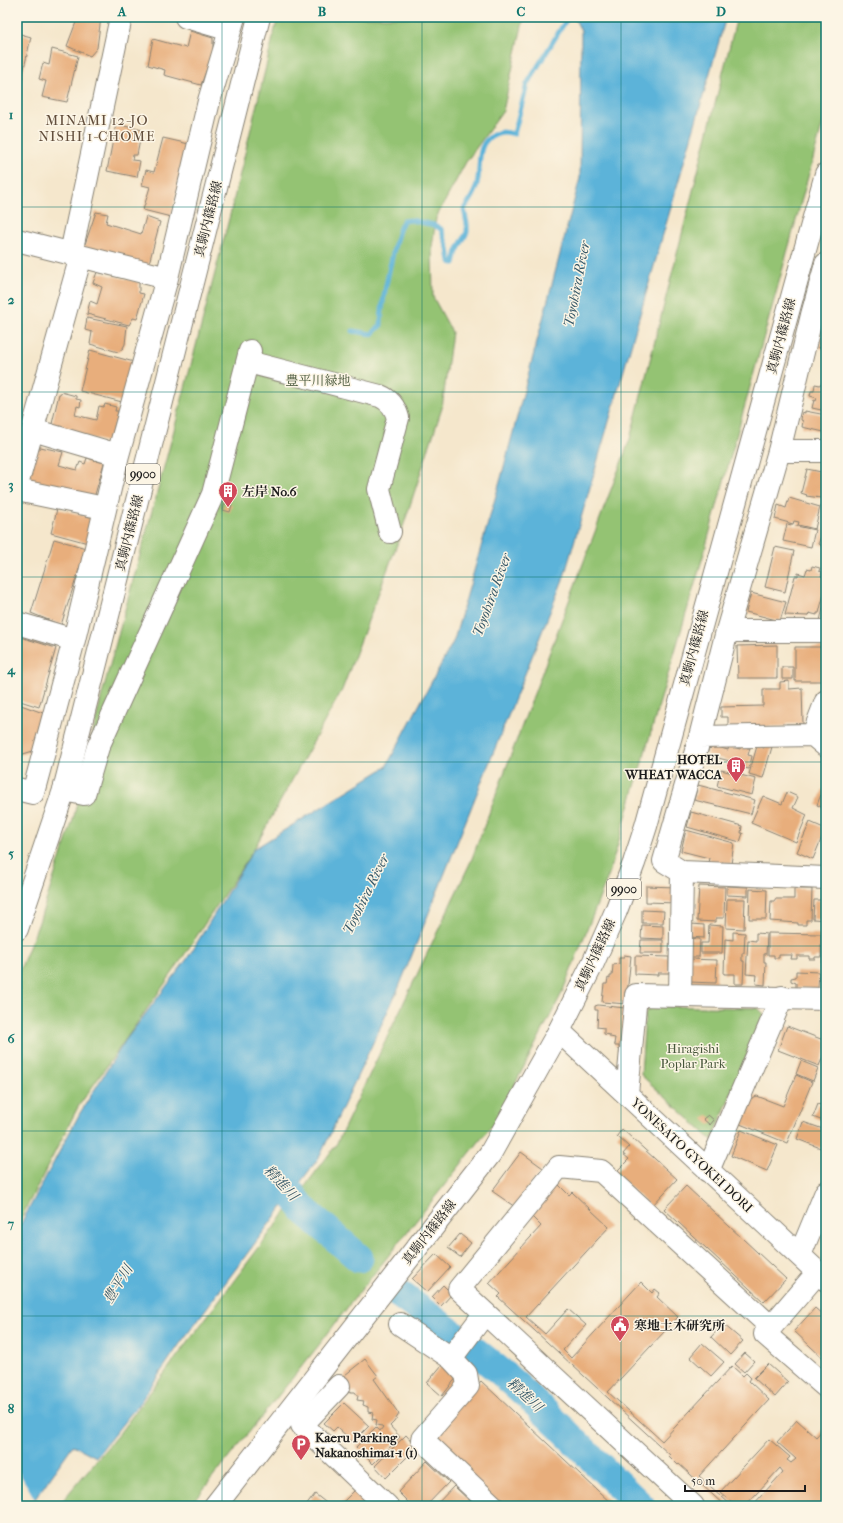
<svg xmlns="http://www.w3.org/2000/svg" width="843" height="1523" font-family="'IM FELL French Canon','Noto Serif JP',serif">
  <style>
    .green { fill: #94c373; stroke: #587048 }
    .water { fill: #5cb3d9; stroke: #3c687a }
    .pier { fill: #f5e7cc }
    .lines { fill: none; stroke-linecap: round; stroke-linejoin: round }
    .stream { stroke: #5cb3d9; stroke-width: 5 }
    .river { stroke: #5cb3d9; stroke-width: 29 }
    .building { fill: #e8ae7b }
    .minor-casing { stroke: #888274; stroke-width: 24 }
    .major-casing { stroke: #888274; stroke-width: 24 }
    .minor { stroke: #fff; stroke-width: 22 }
    .major { stroke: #fff; stroke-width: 22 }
    .grid { fill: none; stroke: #0f766e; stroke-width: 1; stroke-opacity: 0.55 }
    .labels { text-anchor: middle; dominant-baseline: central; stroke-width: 3; stroke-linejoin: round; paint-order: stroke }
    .shield { fill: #fcf5e5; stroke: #5f5d58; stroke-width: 1 }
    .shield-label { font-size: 12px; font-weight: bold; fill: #1c1c1c }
    .street-label { font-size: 13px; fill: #1c1c1c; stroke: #fcf5e5 }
    .park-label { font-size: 13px; fill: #46563a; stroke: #fcf5e5 }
    .poi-label { font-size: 13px; font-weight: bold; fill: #1c1c1c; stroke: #fcf5e5; text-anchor: start }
    .neighbourhood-label { font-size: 14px; letter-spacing: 1px; fill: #634f3d; stroke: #fcf5e5 }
    .water-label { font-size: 14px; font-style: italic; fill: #365868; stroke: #fcf5e5 }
    .neatline { fill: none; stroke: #0f766e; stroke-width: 1.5 }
    .grid-label { font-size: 13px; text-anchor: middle; font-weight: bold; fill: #0f766e }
  </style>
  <rect width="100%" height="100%" fill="#fcf5e5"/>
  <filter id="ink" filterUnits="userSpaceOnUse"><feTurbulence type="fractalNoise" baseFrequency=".025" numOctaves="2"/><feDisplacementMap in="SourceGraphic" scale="8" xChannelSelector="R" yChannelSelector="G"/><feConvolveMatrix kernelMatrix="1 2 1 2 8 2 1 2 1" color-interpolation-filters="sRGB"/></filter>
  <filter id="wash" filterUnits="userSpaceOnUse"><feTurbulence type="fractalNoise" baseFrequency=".012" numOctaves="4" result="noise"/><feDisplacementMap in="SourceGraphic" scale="16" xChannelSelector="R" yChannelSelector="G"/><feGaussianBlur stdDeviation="0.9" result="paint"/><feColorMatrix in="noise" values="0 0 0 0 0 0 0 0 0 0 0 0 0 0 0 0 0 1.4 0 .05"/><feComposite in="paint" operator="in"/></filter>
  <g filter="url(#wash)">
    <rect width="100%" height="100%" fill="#f5e7cc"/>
    <path class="green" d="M278 17H524L503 111 466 162 436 218 432 247 433 297 452 332 442 408 399 539 342 690 254 849 173 972 78 1107 17 1226V977L38 925 73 820 101 698 174 430 228 223Z
      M737 17H826V112L704 553 609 874 562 993 497 1119 350 1304 319 1345 190 1506H58L121 1431 336 1145 471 861 630 439Z
      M651 1006 758 1008 764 1014 712 1140 641 1075 645 1014Z"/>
    <path class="water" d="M574 17H726L564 577 399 987 320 1156 179 1345 141 1401 96 1457 73 1445 30 1506H17V1231L80 1113 125 1041 187 959 254 849 386 767 454 640 501 478 580 178 581 31Z"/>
    <path class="pier" d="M17 1469 36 1501 33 1506H17Z"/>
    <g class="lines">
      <path class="stream" d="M353 331 372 334 381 325C381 304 386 286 390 266 394 251 395 236 403 221L411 220 434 225 441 229 448 248 450 262 454 263 457 251 467 232V224L464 209C468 203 474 195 476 187 483 168 473 144 495 134 502 131 506 132 514 134L527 84 568 17"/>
      <path class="river" d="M265 1166 286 1187 305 1211 359 1258
        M399 1294C437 1322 475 1349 510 1380 556 1420 597 1465 641 1506"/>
    </g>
    <g id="blocks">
      <path class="building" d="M78 17H101L97 48 90 56 67 46Z
        M190 31 213 38V51L201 85 164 75 165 70 148 65 153 39 186 48Z
        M17 33 31 37 21 82 17 81Z
        M52 49 78 56 67 102 42 97 46 81 39 79 43 63 49 65Z
        M116 124 142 130 137 155H133L132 160 140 161 137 177 107 171Z
        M163 138 189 144 171 217 143 210 150 187 142 185 146 170 154 172Z
        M96 212 108 214 106 223 141 234 146 217 160 222 148 267 84 247Z
        M97 272 139 282V293L144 294 137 319 133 318 129 325 87 314 90 301 97 304 102 287 93 283Z
        M87 318 127 326 125 344 123 348 118 352 90 344 92 332 85 330Z
        M822 333 826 334 825 349 819 348Z
        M90 350 134 362 122 402 80 391Z
        M821 383 826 385V411L812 408 814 400 816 401 817 398 810 396 811 391H814L815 384 820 385Z
        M61 392 76 396V399L81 400 80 407 77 406 75 415 96 420 99 406 104 407 105 404 116 407 115 411H118L110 443 51 428 59 394H61Z
        M805 411 826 415 824 432 802 427 803 421 801 420 802 412 805 413Z
        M36 446 63 452 59 465 77 470 80 462 85 464 87 458 104 463 92 505 27 487Z
        M807 469 826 473V479L821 498 806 496 807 495 801 493Z
        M789 498 820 507 815 529 798 525 799 522 794 521 793 524 775 519 778 505 786 508Z
        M225 503 232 505 230 512 223 510Z
        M57 509 94 518 88 543 51 533Z
        M787 524 815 530 811 547 783 541Z
        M826 524V547L818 544Z
        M54 539 86 548 61 625 31 613Z
        M775 547 794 551 785 592 765 587Z
        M812 566 820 568 819 571 822 572 821 576 826 577 824 585 826 586 819 613H817V615L809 613 808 616 785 615 795 576H798V573L805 575 807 569 811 570Z
        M751 593 786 602 780 621 746 612Z
        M825 599H826V623L820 621Z
        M17 636 56 648 39 707 17 700Z
        M777 645V678H738L737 646Z
        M795 647H825V681H795Z
        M782 667H793V679H782Z
        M789 681V689L802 688 803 724H786V726L728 728V717H721V707L763 706V689H780V682Z
        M21 705 43 713 33 751 20 755 17 754V718Z
        M742 743 748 744 747 748H750L748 755 752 756 749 769 744 768 745 765 707 755 709 748H712L713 746 728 750 729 746 740 749Z
        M765 745 772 747 763 778 749 774 757 746 764 748Z
        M721 770 756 779 752 795 717 786Z
        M698 785 755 800 751 814 694 800Z
        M823 789 826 790V809L817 805Z
        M787 792 798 797 793 808 807 815 796 842 751 823 763 796 782 804Z
        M691 812 742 826 741 833H743L740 842 687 827Z
        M810 822 826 829 824 838 822 837 813 859 797 852Z
        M686 830 734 843 731 864 722 862 721 866 708 863 709 858 681 851Z
        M646 886 676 887V903L646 902Z
        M699 886 725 887 724 918H716V922L697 921Z
        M727 886 748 887V896L727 895Z
        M750 889 767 890 766 919H749Z
        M794 889H812L811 920H806V925H798V923L770 921 771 901H775V899H794Z
        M823 898H826V920L813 919 814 900H823Z
        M727 899H745L744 929 726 928Z
        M642 910 664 911 663 923H642Z
        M691 924 704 925V938L690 937Z
        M642 925 663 926V939L641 938Z
        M709 925 723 926 722 953H701V943H708Z
        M733 932 745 933 744 953H742V961H744L743 984H735V974H724L725 939 733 940Z
        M756 933 767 934 766 954H764V962H766L765 985 756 984 757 975 746 974 748 940 756 941Z
        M768 933 821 934V957H815V959H809V956H797V959H791L792 955H779V958H774V955H768Z
        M686 938 700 939 699 957H685Z
        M641 940H663V953H640Z
        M823 946H826V970H822Z
        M624 955 631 956 626 1004 602 1002 604 984H607L608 978 610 979V976H612L613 965 619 964V958H624Z
        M635 956 669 957V973H658V975L635 974Z
        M689 959 717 960 716 983 688 982Z
        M796 971 819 972 818 989 796 988V983L791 981V978L796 977Z
        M598 1005 625 1008 621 1050H619V1046H615V1044H614L615 1038 610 1037V1035L604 1034V1028L597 1027 598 1010H595V1006Z
        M787 1026 826 1041V1049L819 1066 778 1050Z
        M801 1061 818 1068 813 1081 796 1074Z
        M796 1075 812 1082 787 1143 740 1124 750 1099 757 1096 783 1106Z
        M818 1104 826 1107V1122L813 1117Z
        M708 1115 714 1120 710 1125 703 1119Z
        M803 1122 826 1130V1141L823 1149 797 1139Z
        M622 1129 677 1179 651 1207 615 1173 629 1159 623 1154 629 1147 617 1136Z
        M741 1130 778 1145 767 1171 731 1156Z
        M521 1152 543 1168 515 1207 492 1191Z
        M557 1183 569 1195 572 1192 609 1227 526 1317 545 1334 568 1309 586 1325 563 1350 571 1358 641 1282 652 1293 655 1289 660 1293 657 1297 678 1317 608 1392 662 1441 732 1366 743 1376 746 1373 751 1378 749 1381 769 1400 699 1476 732 1506H725L679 1464 678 1465 669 1456 670 1455 498 1297 501 1294 489 1283 541 1226 529 1214Z
        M686 1186 786 1279 764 1302 664 1209Z
        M826 1225V1244L822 1242 825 1234 823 1233Z
        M460 1234 471 1243 460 1257 448 1248Z
        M436 1254 450 1267 427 1292 412 1279Z
        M443 1285 452 1294 441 1306 432 1297Z
        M815 1308 824 1316 826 1314V1361L794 1331Z
        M723 1324 743 1341 730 1355 711 1337Z
        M702 1343 724 1362 711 1376 690 1357Z
        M745 1353 754 1361 744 1372 735 1364Z
        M365 1359 378 1376 374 1379 399 1414 394 1422 390 1426 400 1437 373 1464 356 1447 376 1427 380 1431 383 1427 382 1426 376 1425 377 1420 372 1419 373 1413 368 1412V1407L363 1405 364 1401 357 1400 358 1396 355 1392H350V1387L345 1386 344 1380 345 1375Z
        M768 1364 788 1382 775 1397 754 1378Z
        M442 1365 457 1377 442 1396 427 1383Z
        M481 1381 614 1506H501L428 1438Z
        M344 1403 369 1426 353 1442 337 1427 333 1431 324 1423Z
        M797 1420 816 1437 826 1426V1506H752L783 1472 780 1468 745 1506H736L720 1492 769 1439 790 1457 787 1460 791 1463 796 1459 777 1442Z
        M406 1435 417 1447 386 1478 375 1466Z
        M427 1461 449 1482 426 1506H412L398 1492Z
        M454 1486 475 1506H435Z
        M356 1489 373 1506H343L341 1504Z
        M315 1494 330 1506H306Z"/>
    </g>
  </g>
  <g filter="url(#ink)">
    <use href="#blocks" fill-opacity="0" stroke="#888274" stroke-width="1"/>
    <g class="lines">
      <g class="minor-casing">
        <path id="minor" d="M186 17 230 30
          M17 240 167 278
          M71 253 121 17
          M826 264 812 315 779 451 727 631 700 737 664 861 682 872 826 878
          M248 362 380 396C390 400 395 407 398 418L379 489 390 532
          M33 430 118 455
          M779 451H826
          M17 485 81 256
          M17 490 104 508
          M17 623 74 640
          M727 631H826
          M813 735 826 701
          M700 737 813 735 826 746
          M17 789 33 793 74 640 118 455 167 278 209 101 234 17
          M64 790 84 794 98 747 213 494 250 351
          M680 996 682 872
          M559 1031 826 1280
          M627 1094 636 995 826 999
          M708 1171 782 997
          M800 1255 826 1192
          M818 1272 765 1334 826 1387
          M400 1324 451 1358 485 1313
          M451 1358 466 1374 468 1386 422 1439 493 1506
          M339 1386 302 1425 387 1506
          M693 1506 459 1289 559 1167 601 1171 771 1327"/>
      </g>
      <g class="major-casing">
        <path id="major" d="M17 929 64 790 259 17
          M215 1506 490 1154 559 1031 593 963 616 911 634 863 646 826 826 174"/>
      </g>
      <use href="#minor" class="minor"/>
      <use href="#major" class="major"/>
    </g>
  </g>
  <path class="grid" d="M222 17V1506M422 17V1506M621 17V1506M17 207H826M17 392H826M17 577H826M17 762H826M17 946H826M17 1131H826M17 1316H826"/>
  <defs>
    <g id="building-pin" transform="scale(1)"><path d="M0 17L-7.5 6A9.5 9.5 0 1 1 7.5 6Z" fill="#d1495b" stroke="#fcf5e5"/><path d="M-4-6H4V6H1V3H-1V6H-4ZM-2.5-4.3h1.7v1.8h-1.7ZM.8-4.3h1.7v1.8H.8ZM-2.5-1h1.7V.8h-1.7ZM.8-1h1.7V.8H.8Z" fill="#fff"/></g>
    <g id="civic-pin" transform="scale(1)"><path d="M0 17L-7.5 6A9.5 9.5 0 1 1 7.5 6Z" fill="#d1495b" stroke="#fcf5e5"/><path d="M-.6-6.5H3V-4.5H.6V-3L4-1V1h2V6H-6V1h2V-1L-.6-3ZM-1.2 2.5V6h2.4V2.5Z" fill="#fff"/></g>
    <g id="parking-pin" transform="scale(1)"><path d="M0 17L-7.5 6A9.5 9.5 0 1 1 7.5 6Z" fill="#d1495b" stroke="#fcf5e5"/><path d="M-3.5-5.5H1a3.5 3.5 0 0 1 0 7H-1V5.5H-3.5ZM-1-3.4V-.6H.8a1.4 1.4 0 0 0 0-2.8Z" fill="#fff"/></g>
  </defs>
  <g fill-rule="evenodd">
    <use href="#building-pin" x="228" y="491"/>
    <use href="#building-pin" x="736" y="766"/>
    <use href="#civic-pin" x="620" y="1325"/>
    <use href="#parking-pin" x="301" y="1444"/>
  </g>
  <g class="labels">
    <g class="shield">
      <rect x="126" y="464" width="34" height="20" rx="3"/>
      <rect x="607" y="879" width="34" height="20" rx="3"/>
    </g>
    <g class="shield-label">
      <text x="143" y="474">9900</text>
      <text x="624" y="889">9900</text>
    </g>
    <g class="street-label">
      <text transform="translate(208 219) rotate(-76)">真駒内篠路線</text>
      <text transform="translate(781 336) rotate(-75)">真駒内篠路線</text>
      <text transform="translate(129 533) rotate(-76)">真駒内篠路線</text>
      <text transform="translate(694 648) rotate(-75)">真駒内篠路線</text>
      <text transform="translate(595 955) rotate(-65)">真駒内篠路線</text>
      <text transform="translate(692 1155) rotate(43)">YONESATO GYOKEI DORI</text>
      <text transform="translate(429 1232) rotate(-52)">真駒内篠路線</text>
    </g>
    <g class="park-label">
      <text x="318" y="380">豊平川緑地</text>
      <text x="693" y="1048">Hiragishi<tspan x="693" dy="15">Poplar Park</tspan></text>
    </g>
    <g class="poi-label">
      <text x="242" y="491">左岸 No.6</text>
      <text x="722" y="759" text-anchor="end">HOTEL<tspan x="722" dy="15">WHEAT WACCA</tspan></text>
      <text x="634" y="1325">寒地土木研究所</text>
      <text x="315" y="1437">Kaeru Parking<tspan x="315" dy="15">Nakanoshima1-1 (1)</tspan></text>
    </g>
    <g class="neighbourhood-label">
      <text x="97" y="120">MINAMI 12-JO<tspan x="97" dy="16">NISHI 1-CHOME</tspan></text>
    </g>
    <g class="water-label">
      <text transform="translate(577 284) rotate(-79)">Toyohira River</text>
      <text transform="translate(492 595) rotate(-70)">Toyohira River</text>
      <text transform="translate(366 894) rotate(-64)">Toyohira River</text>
      <text transform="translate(281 1183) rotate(47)">精進川</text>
      <text transform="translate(118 1284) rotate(-58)">豊平川</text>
      <text transform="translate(525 1395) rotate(43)">精進川</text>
    </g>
  </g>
  <rect width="843" height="1523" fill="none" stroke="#fcf5e5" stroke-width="44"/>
  <path d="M685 1485v6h120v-6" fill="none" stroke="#1c1c1c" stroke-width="2"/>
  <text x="691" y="1485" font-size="12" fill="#1c1c1c" stroke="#fcf5e5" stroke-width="3" paint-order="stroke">50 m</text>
  <rect x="22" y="22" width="799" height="1479" class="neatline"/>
  <g class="grid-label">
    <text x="122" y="16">A</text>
    <text x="322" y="16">B</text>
    <text x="521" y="16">C</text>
    <text x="721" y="16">D</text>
    <text x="11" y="119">1</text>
    <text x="11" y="304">2</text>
    <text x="11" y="489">3</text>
    <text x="11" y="674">4</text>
    <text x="11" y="858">5</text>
    <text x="11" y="1043">6</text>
    <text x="11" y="1228">7</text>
    <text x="11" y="1413">8</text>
  </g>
</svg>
